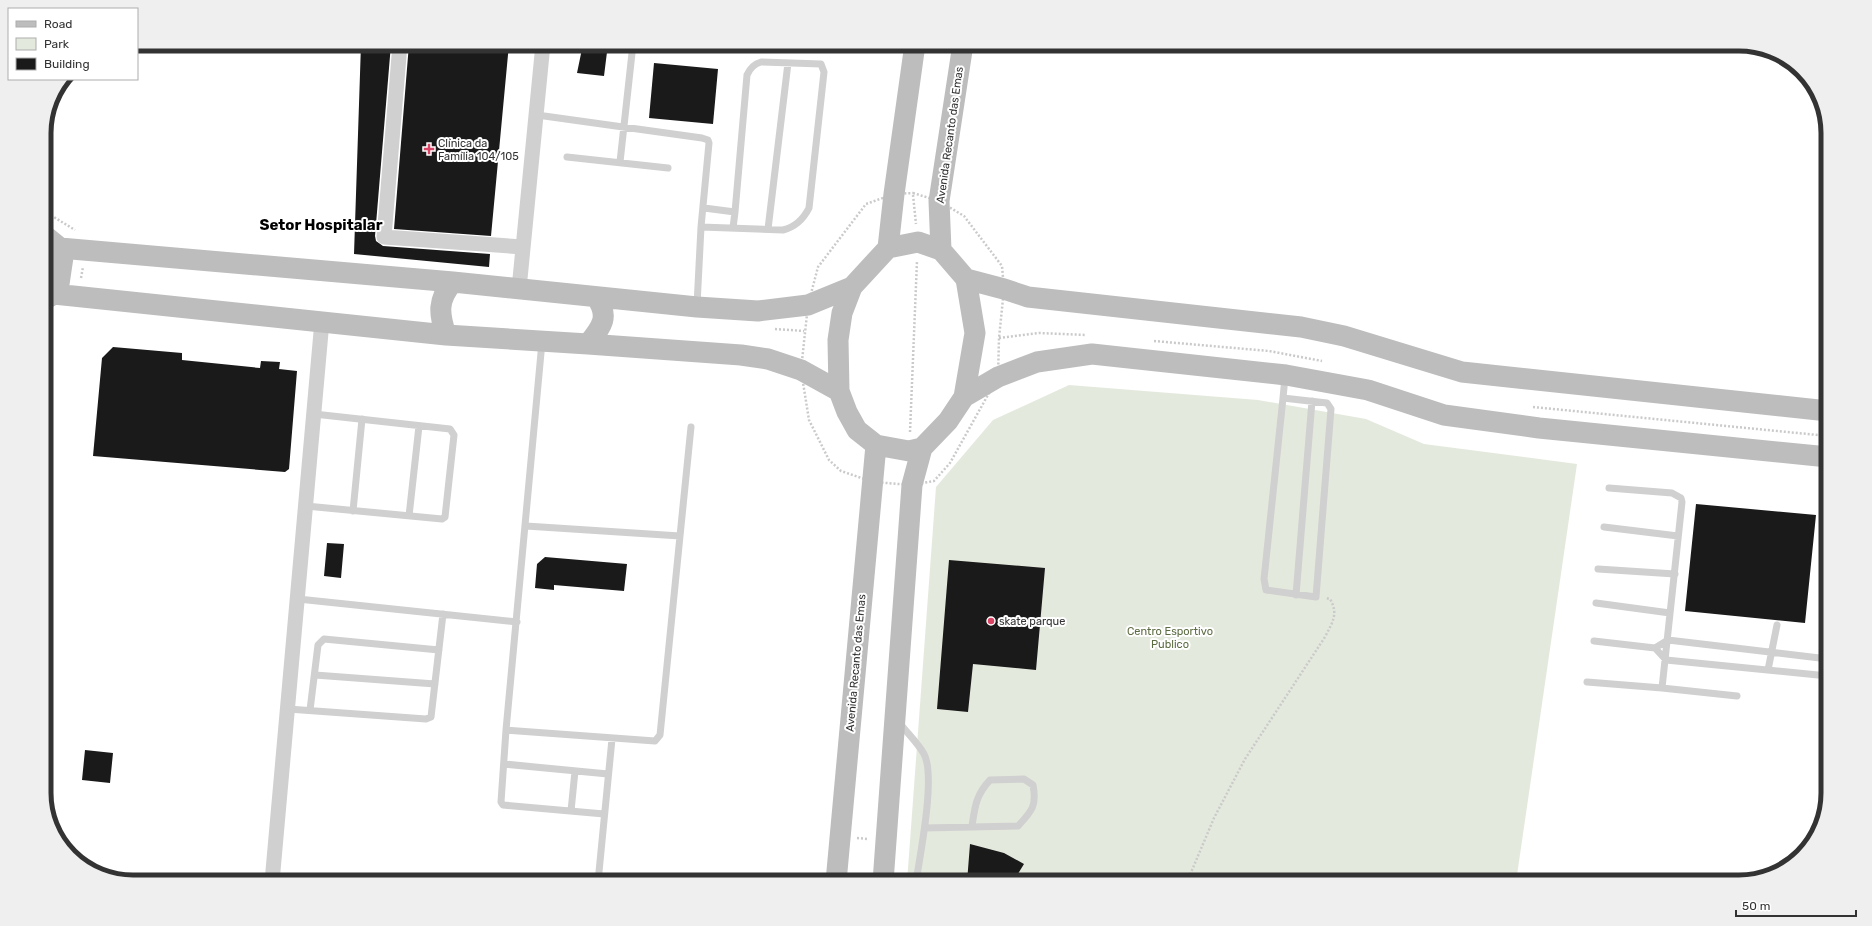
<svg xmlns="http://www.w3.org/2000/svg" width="1872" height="926" font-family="Rubik,sans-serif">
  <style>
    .green { fill: #e4e9dd }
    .building { fill: #1a1a1a }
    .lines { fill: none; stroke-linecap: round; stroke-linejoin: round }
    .path { stroke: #cacaca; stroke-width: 2.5; stroke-dasharray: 2 2; stroke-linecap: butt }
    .lane { stroke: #d0d0d0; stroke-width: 7 }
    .street { stroke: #d0d0d0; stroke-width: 15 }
    .secondary { stroke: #bdbdbd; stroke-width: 21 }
    .poi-dot { fill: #da4566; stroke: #fff; stroke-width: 1.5 }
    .labels { text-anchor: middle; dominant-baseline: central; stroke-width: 4; stroke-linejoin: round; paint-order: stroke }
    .street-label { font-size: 11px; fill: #333; stroke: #fff }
    .poi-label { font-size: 11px; fill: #333; stroke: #fff; text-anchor: start }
    .park-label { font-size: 11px; fill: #5c6c42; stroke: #fff }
    .district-label { font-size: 15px; font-weight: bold; fill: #000; stroke: #fff }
    .rim { fill: none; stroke: #333; stroke-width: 5 }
  </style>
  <rect width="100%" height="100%" fill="#fff"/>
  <path class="green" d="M1069 385 1258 400 1366 419 1424 444 1577 464 1516 882H907L936 487 993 420Z"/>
  <path class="building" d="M361 44H391L375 236 376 241 383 246 490 254 489 267 354 254Z
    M409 44H509L491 236 394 229Z
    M583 44H608L604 76 577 73Z
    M654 63 718 69 713 124 649 118Z
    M113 347 182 353V360L260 368 261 361 280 362 279 369 297 371 289 469 285 472 93 456 102 358Z
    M1696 504 1816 515 1805 623 1685 611Z
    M327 543 344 544 341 578 324 576Z
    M545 557 627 564 624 591 554 585V590L535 588 537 564Z
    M949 560 1045 568 1036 670 973 664 968 712 937 709Z
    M85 750 113 753 110 783 82 780Z
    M970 844 1004 853 1024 864 1013 882H967Z"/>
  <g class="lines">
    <path class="path" d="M913 193 939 201 964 216 1002 266 1004 289 999 338 998 377 950 463 934 481 912 485 873 482 841 471 829 460 809 420 801 370 808 305 818 267 866 204 894 194Z
      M913 195 916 224
      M44 211 75 230
      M81 278 83 267
      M775 329 804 331
      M999 338 1039 333 1086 335
      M1154 341 1269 351 1322 361
      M1533 407 1828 436
      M910 432 917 261
      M857 838 868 839
      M1187 882 1214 818 1245 759 1325 637C1332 623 1339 614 1330 599L1326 598"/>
    <path class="lane" d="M537 115 702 138 708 140 709 143 701 227 697 305
      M567 157 668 168
      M620 162 633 44
      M701 227 783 230C795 227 804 218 809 208L824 72 821 64 761 62C754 64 750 68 747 75L735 212 704 208
      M733 228 735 212
      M768 229 788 63
      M1283 398 1327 403 1331 409 1316 597 1266 590 1264 579 1283 398 1285 377
      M306 506 442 519 445 517 454 435 450 429 314 414
      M353 511 362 419
      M409 516 419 426
      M526 526 680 536 660 735 655 741 506 730 542 342
      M1604 527 1678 536
      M680 536 691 427
      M1598 569 1675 574
      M1296 595 1312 401
      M298 599 517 622
      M1596 603 1670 613
      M1594 641 1655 648 1668 640 1828 659
      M1655 648 1666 660 1828 676
      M1768 670 1777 625
      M315 675 435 684
      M1587 682 1662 688 1682 502 1681 498 1672 493 1609 488
      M1662 688 1737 696
      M288 709 426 719 431 717 443 614
      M310 710 318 645 324 639 439 650
      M899 722C906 732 918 743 924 754 936 776 920 855 916 882
      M506 730 501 802 503 805 604 814
      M504 764 608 774
      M571 811 575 771
      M925 828 1018 826C1032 811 1037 806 1033 785L1024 779 990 780C976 795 975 806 972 826
      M598 882 612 739"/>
    <path class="street" d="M400 44 384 237 523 247
      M519 289 543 44
      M272 882 322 321"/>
    <path class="secondary" d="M44 235 60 248 63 257 59 284 54 294 44 300
      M918 242 941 250 966 279 975 333 964 397 948 421 922 448 909 451 876 445 857 430 847 412 839 391 838 340 842 313 852 287 888 248Z
      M60 248 453 282 697 307 758 311 808 305 852 287
      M888 248 894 194 915 44
      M941 250 939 201 963 44
      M966 279 1004 289 1028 297 1301 327 1344 336 1462 372 1828 411
      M54 294 446 335 588 344 741 355 768 359 801 370 839 391
      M446 335C439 314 437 300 453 282
      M588 344C602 327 610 316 596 297
      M964 397 998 377 1037 362 1092 354 1286 375 1368 390 1444 415 1539 428 1828 457
      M836 882 876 445
      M883 882 912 485 922 448"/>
  </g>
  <g class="poi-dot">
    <path d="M427 143h4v4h4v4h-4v4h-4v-4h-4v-4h4z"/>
    <circle cx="991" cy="621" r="4"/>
  </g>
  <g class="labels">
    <g class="street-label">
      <text transform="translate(950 135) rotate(-82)">Avenida Recanto das Emas</text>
      <text transform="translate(856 663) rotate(-85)">Avenida Recanto das Emas</text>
    </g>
    <g class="poi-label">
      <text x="438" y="143">Clínica da<tspan x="438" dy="13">Família 104/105</tspan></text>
      <text x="999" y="621">skate parque</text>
    </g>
    <g class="park-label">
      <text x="1170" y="631">Centro Esportivo<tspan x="1170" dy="13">Publico</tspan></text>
    </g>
    <g class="district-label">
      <text x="321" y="225">Setor Hospitalar</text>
    </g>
  </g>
  <path d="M0 0H1872V926H0ZM133 51H1739A82 82 0 0 1 1821 133V793A82 82 0 0 1 1739 875H133A82 82 0 0 1 51 793V133A82 82 0 0 1 133 51Z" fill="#efefef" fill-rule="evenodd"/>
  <path class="rim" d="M133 51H1739A82 82 0 0 1 1821 133V793A82 82 0 0 1 1739 875H133A82 82 0 0 1 51 793V133A82 82 0 0 1 133 51Z"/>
  <rect x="8" y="8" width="130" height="72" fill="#ffffff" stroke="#adadad"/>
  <rect x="16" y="21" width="20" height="6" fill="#bdbdbd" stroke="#adadad"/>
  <text x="44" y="28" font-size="12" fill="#333333">Road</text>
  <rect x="16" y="38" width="20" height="12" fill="#e4e9dd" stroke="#adadad"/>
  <text x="44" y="48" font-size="12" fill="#333333">Park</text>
  <rect x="16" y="58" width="20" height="12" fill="#1a1a1a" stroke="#adadad"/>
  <text x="44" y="68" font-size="12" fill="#333333">Building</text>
  <path d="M1736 910v6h120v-6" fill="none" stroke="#333333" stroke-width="2"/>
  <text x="1742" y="910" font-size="12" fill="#333333" stroke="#ffffff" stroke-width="3" paint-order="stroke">50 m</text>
</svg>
